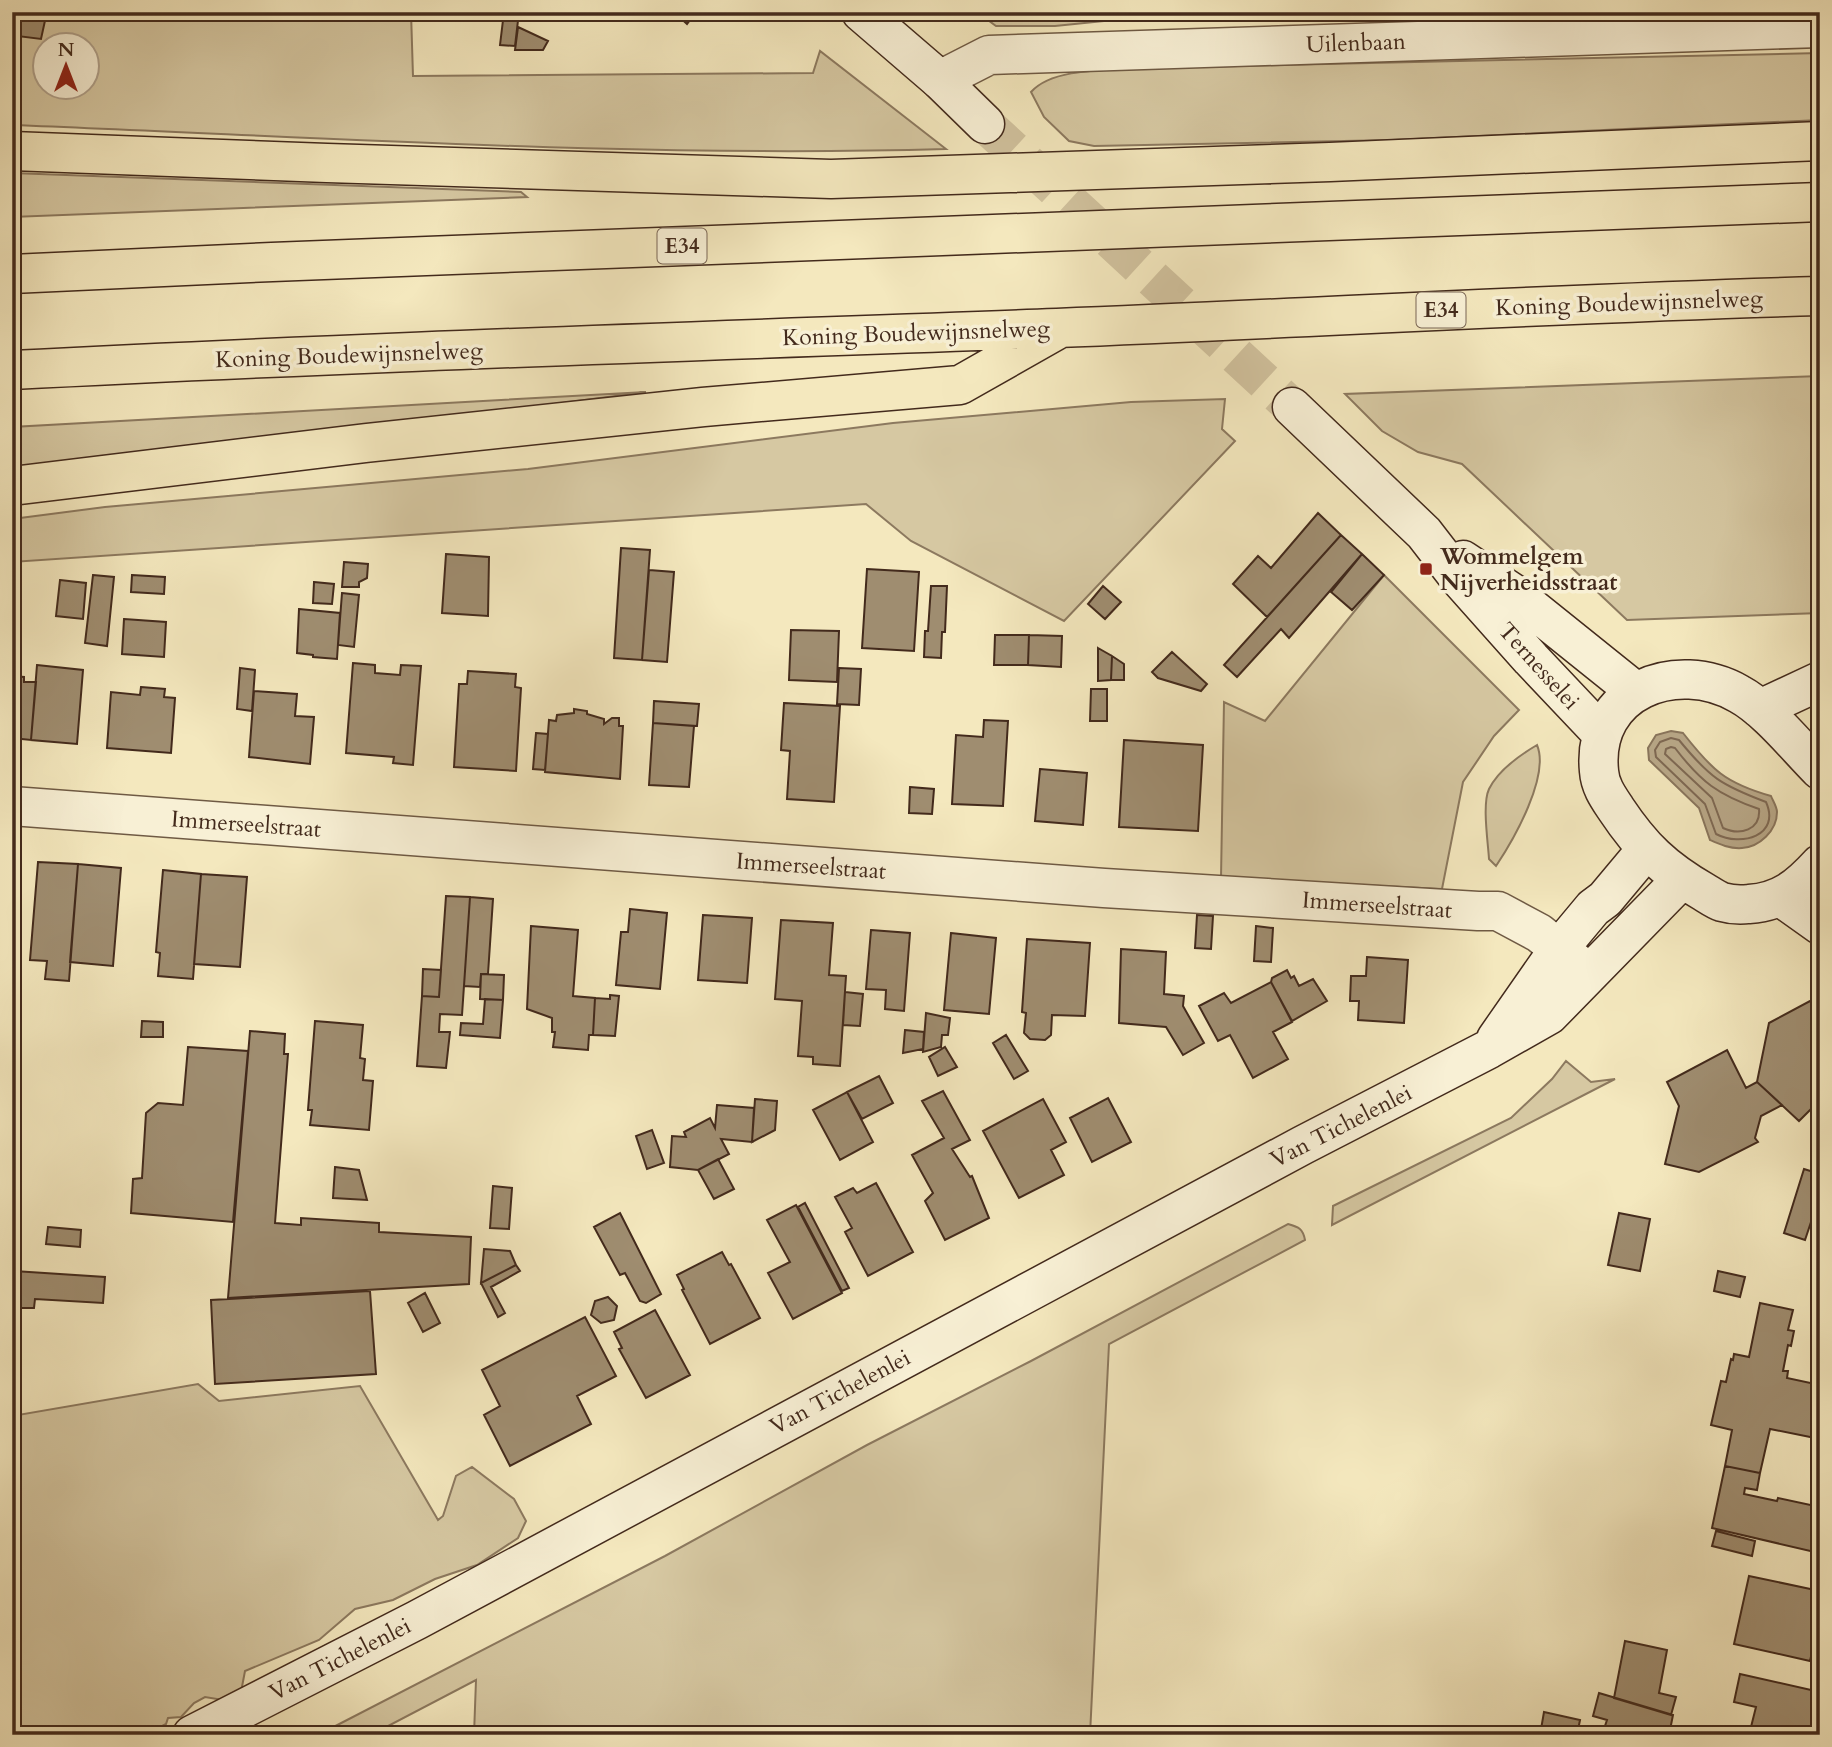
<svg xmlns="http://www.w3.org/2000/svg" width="1832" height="1747" font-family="Cardo,serif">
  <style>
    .green { fill: #d6c8a2; stroke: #8c795f; stroke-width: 2; fill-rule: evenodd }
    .water { fill: #b8a787; stroke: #89755c; stroke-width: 2 }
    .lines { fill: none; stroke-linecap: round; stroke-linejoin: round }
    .shore { stroke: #7e6852; stroke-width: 2 }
    .building { fill: #9f8d70; stroke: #432a1c; stroke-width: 2 }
    .secondary-tunnel { stroke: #d1c29e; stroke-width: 38; stroke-dasharray: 38 19; stroke-linecap: butt }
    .street-casing { stroke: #6f5a44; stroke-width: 41 }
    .secondary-casing { stroke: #432a1c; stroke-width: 41 }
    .highway-casing { stroke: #432a1c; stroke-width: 41 }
    .street { stroke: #f8f0d5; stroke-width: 38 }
    .secondary { stroke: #f8f0d5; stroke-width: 38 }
    .highway { stroke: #f4e8be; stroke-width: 38 }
    .poi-dot { fill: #8f2418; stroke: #f8f0d5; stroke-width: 2.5 }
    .labels { text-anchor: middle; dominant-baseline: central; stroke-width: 7; stroke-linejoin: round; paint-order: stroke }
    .shield { fill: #f8f0d5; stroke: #796554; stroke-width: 2 }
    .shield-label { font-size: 21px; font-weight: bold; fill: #432a1c }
    .street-label { font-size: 23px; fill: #432a1c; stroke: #f8f0d5 }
    .poi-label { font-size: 23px; font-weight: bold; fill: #432a1c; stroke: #f8f0d5; text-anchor: start }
  </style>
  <rect width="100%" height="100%" fill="#f4e8be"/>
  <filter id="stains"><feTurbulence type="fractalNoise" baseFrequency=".00286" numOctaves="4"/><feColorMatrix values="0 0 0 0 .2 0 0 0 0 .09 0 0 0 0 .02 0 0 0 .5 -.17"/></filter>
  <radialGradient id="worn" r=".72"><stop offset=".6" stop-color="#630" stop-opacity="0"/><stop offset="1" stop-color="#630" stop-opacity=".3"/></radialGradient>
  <path class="green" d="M12 12H411L413 76 813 73 820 51 946 149C635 158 323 137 12 125ZM46 46H88V88H46Z
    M977 12H1246L1104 21 1055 26H996Z
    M1294 12H1405L1328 15Z
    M1820 53V120L1392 140 1094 146 1069 141 1044 117 1031 92C1054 66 1114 71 1147 68Z
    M12 173 521 192 527 197 12 217Z
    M1820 376V613L1627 620 1462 464 1418 452 1382 431 1345 394Z
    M646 392 348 431 12 470V427Z
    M1225 399 1222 429 1235 441 1064 621 911 541 866 504 12 562V519L20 518 105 507 528 469 893 423 1131 402Z
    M1384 575 1519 710 1494 736 1463 782 1442 889 1221 878 1224 702 1265 721Z
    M1537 745C1550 776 1514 839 1496 866L1489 859C1488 842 1482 804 1489 789 1499 769 1520 755 1537 745Z
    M1566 1061 1591 1082 1615 1079 1332 1225 1333 1206 1511 1118 1552 1079Z
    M1288 1224C1299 1227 1303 1229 1305 1240L1109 1344 1090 1735H474L476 1680 371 1735H318L665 1556 867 1445 1031 1361Z
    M198 1384 219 1401 360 1386 438 1520 443 1516 456 1476 472 1467 514 1499 526 1521 518 1538 477 1565 435 1579 393 1600 355 1609 319 1640 245 1671 241 1692 223 1700 205 1697 194 1703 181 1717 168 1718 166 1724 145 1735H12V1416Z"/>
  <path class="water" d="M1671 731 1683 733C1712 770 1725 783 1771 796 1773 801 1777 807 1777 812 1777 831 1759 847 1742 848 1730 849 1719 844 1710 840L1699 808 1649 760 1648 748 1656 735Z"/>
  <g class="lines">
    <path class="shore" d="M1671 738 1679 740C1710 778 1721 785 1766 802 1781 836 1741 847 1716 834L1705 804 1656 757 1655 750 1660 742Z
      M1671 747 1675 748C1701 782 1718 795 1759 809 1761 830 1740 836 1723 828L1712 798 1665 754 1666 749Z"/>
  </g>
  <path class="building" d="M21 12 46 16 41 39 17 36Z
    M504 12H519L515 46 500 45Z
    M558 12H574L572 18Z
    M674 12H696L687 24Z
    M518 27 548 41 543 50H515Z
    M1318 513 1341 535 1267 617 1233 584 1258 556 1271 568Z
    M1341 535 1362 554 1289 638 1281 629 1237 677 1224 665Z
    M621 548 650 550 642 660 614 658Z
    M446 554 489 557 488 616 442 613Z
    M1362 554 1384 575 1352 610 1331 592Z
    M344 562 368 564 367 578 359 582V587H342Z
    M867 569 919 572 914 651 862 648Z
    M649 570 674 572 667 662 642 660Z
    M93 575 114 577 107 646 85 643Z
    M132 575 165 577 164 594 131 592Z
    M60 580 86 583 83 619 56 616Z
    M314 582 334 584 332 604 313 603Z
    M931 586H947L945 632H942L941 658 924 657 925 631H928Z
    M1103 586 1121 602 1105 619 1088 604Z
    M342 593 359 595 354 647 338 645Z
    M299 609 340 613 337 659 313 657V655L297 653Z
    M124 619 166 622 164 657 122 654Z
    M791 630 839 631 837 682 789 680Z
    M995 635H1029L1028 665H994Z
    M1029 635 1062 636 1061 667 1028 665Z
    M1098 648 1112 656 1111 680 1098 681Z
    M1172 652 1207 684 1201 691 1158 678 1152 672Z
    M1112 656 1124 664V680H1111Z
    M353 663 375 665V673L400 675 401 665 421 666 413 765 393 763 394 757 346 753Z
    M37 665 83 670 77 744 31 740Z
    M240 668 255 670 252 711 237 709Z
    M839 668 861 669 859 705 837 704Z
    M468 671 516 674 515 687 521 688 516 771 454 767 459 684H467Z
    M12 676 24 677V682H36L31 740 12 738Z
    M141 687 165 689 164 697 175 698 171 753 107 748 111 692 140 695Z
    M1091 689H1107V721H1090Z
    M254 691 297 694 295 716 314 717 310 764 249 757Z
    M654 701 699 704 697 726 653 723Z
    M784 703 840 706 834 802 787 799 790 751 781 750Z
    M574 709 587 711V714L604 719V724L612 718H619V726H623L620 779 545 772 549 720 556 721 557 715 574 713Z
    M984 720 1008 721 1003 806 952 804 956 735 983 737Z
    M653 723 694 726 689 787 649 785Z
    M536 733 548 734 545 770 533 769Z
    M1124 740 1203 745 1198 831 1119 827Z
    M1040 769 1087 773 1083 825 1035 821Z
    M910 787 934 789 932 814 909 813Z
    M38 862 78 864 69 981 45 979 47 961 30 960Z
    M78 864 121 868 113 966 70 962Z
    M163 870 201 874 193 979 158 976 160 953 156 952Z
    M201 874 247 877 240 967 194 964Z
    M446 896 470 897 462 1015 440 1014 439 1032H450L446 1068 417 1066 422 996 439 997Z
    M470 897 493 899 488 974H481L480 987 464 986Z
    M630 909 667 913 660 989 616 985 621 932H628Z
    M703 915 752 918 747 983 698 980Z
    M1197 915 1213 916 1211 949 1195 948Z
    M781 920 833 923 829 975 846 976 840 1066 813 1064V1057L798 1056 802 1001 775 999Z
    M531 926 578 930 573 996 595 998 593 1035H589L588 1050 553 1047 555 1032H552V1018L527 1009Z
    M1256 926 1273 928 1271 962 1254 961Z
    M871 930 910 933 904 1011 885 1009 886 990 866 989Z
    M951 933 996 938 989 1014 944 1010Z
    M1027 939 1090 943 1085 1016 1052 1015 1051 1035 1045 1040 1030 1039 1024 1033 1026 1013 1022 1012Z
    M1121 949 1166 952 1164 994 1184 996 1183 1006 1204 1043 1183 1055 1166 1027 1119 1023Z
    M1367 957 1408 960 1404 1023 1358 1020 1359 1001H1350L1351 976H1366Z
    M423 969 441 970 439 997 422 996Z
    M1287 970 1291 978 1294 976 1299 986 1313 979 1327 1001 1292 1021 1271 982 1272 978Z
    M481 974 504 975 503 1000 480 999Z
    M1271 982 1292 1022 1273 1032 1288 1059 1253 1078 1230 1035 1218 1041 1199 1006 1224 993 1231 1003Z
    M845 992 863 994 860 1026 843 1025Z
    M610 995 619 996 615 1036 593 1035 595 998 610 999Z
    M485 999 503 1000 500 1038 460 1035 461 1023 483 1024Z
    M1810 1001 1820 1010V1100L1799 1121 1757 1082 1769 1023Z
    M926 1013 950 1018 948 1035H942L941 1047 923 1052Z
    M142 1021 163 1022V1037H141Z
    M315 1021 363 1025 360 1058 365 1059 363 1080 373 1081 369 1130 310 1125 312 1110H308Z
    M905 1030 924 1032 923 1049 903 1053Z
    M250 1031 285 1034 284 1054H288L275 1223 301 1225V1218L379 1223V1232L471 1237 469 1284 228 1298Z
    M1006 1035 1028 1071 1014 1079 993 1043Z
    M188 1047 248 1051 233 1222 131 1213 133 1179 142 1178 146 1113 158 1103 183 1105Z
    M945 1047 957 1067 938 1076 929 1057Z
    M1727 1050 1746 1088 1757 1082 1782 1105 1761 1116 1755 1138 1758 1142 1699 1172 1665 1164 1679 1106 1667 1082Z
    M879 1076 893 1103 862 1119 847 1092Z
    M943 1091 970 1140 952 1149 970 1177 972 1176 989 1218 945 1240 925 1201 933 1193 912 1155 944 1138 922 1101Z
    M847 1092 873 1142 840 1160 813 1110Z
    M1108 1098 1131 1142 1092 1162 1070 1118Z
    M755 1099 777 1101 775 1130 752 1142Z
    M1043 1099 1066 1142 1051 1150 1064 1175 1019 1198 983 1131Z
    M717 1105 754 1108 752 1142 721 1139 729 1154 698 1170 670 1167 672 1136 686 1137 684 1132 710 1118 715 1128Z
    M652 1130 664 1163 647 1169 636 1136Z
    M718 1159 734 1189 714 1199 698 1170Z
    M335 1167 359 1170 367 1200 333 1198Z
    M1804 1169 1820 1174V1195L1805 1240 1784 1233Z
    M876 1183 913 1252 868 1276 845 1232 852 1228 835 1197 853 1188 857 1193Z
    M493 1186 512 1188 509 1229 490 1228Z
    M805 1203 849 1288 842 1291 798 1207Z
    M796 1205 842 1293 793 1319 768 1273 790 1262 767 1220Z
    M620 1213 661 1294 646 1303 640 1301 625 1273 620 1275 594 1227Z
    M1619 1213 1650 1219 1640 1271 1608 1265Z
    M48 1227 81 1230 80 1247 46 1244Z
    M484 1249 510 1251 516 1265 481 1283Z
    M722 1252 729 1265 731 1264 760 1318 710 1344 682 1290 684 1289 677 1275Z
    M516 1265 520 1271 491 1287 505 1313 498 1317 481 1283Z
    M14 1271 105 1277 103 1303 35 1299 34 1308H12Z
    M1718 1271 1745 1277 1740 1297 1714 1291Z
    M370 1291 376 1374 215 1384 211 1300Z
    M425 1293 440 1323 423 1332 408 1303Z
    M608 1297 617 1306 614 1320 601 1323 591 1315 595 1301Z
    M1760 1303 1793 1310 1788 1330 1794 1331 1791 1346 1788 1345 1783 1371H1788L1787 1378 1820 1385V1439L1770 1429 1760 1473 1725 1466 1732 1430 1711 1425 1721 1381 1726 1382 1731 1359 1733 1360 1734 1354 1749 1357Z
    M655 1310 690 1375 646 1398 619 1349 622 1348 614 1332Z
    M585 1317 616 1376 577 1396 591 1424 510 1466 484 1415 500 1406 482 1370Z
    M1725 1466 1760 1473 1757 1490 1745 1488 1744 1494 1777 1501 1778 1498 1820 1507 1819 1553 1712 1528Z
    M1716 1531 1755 1541 1752 1556 1712 1546Z
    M1749 1576 1820 1591V1616L1810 1661 1734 1644Z
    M1625 1641 1667 1650 1659 1693 1676 1697 1671 1715 1614 1698Z
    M1740 1674 1820 1692 1812 1735H1749L1756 1707 1734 1702Z
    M1599 1693 1673 1715 1669 1735H1602L1607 1720 1593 1716Z
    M1544 1712 1580 1720 1577 1735H1540Z
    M1671 1729 1701 1735H1669Z"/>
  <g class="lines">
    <path class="secondary-tunnel" d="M985 124 1292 407"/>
    <g class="street-casing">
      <path id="street" d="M940 80 989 55 1820 28
        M12 806 1104 888 1478 911H1498L1539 933 1584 969"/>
    </g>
    <g class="secondary-casing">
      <path id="secondary" d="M861 12 940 80 985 124
        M1292 407 1424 533 1458 577 1531 659 1601 733
        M1463 560 1513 593 1635 691
        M1760 709 1820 681
        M1820 770C1797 747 1767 709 1739 694 1676 658 1591 691 1599 771 1600 786 1608 797 1616 809 1642 848 1664 869 1704 892 1709 895 1716 900 1722 902 1729 904 1741 905 1749 904 1781 902 1799 887 1820 864
        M1782 898 1820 925
        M1496 1039 1558 950 1593 908 1605 899 1646 850
        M192 1735 417 1620 1303 1145 1489 1049 1549 1015 1682 879"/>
    </g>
    <g class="highway-casing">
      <path id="highway" d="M12 151 327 163 831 179 1330 162 1820 141
        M12 274 272 262 1820 202
        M12 370C360 352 709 341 1057 328 1311 318 1565 303 1820 296
        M12 486 366 443 703 407 960 385 1057 330"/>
    </g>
    <use href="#street" class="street"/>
    <use href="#secondary" class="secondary"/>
    <use href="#highway" class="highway"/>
  </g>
  <rect class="poi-dot" x="1419" y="562" width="14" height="14" rx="3.5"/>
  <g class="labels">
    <g class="shield">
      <rect x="657.5" y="228.5" width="49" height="35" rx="5"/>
      <rect x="1416.5" y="292.5" width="49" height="35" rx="5"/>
    </g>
    <g class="shield-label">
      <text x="682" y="246">E34</text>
      <text x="1441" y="310">E34</text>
    </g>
    <g class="street-label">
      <text transform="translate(1356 43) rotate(-2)">Uilenbaan</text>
      <text transform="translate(1629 303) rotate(-2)">Koning Boudewijnsnelweg</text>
      <text transform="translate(916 333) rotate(-2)">Koning Boudewijnsnelweg</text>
      <text transform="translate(349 355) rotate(-2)">Koning Boudewijnsnelweg</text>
      <text transform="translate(1539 666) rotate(48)">Ternesselei</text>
      <text transform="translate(246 824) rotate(4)">Immerseelstraat</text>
      <text transform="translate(811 866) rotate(4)">Immerseelstraat</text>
      <text transform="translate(1377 905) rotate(4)">Immerseelstraat</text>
      <text transform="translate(1341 1126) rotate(-27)">Van Tichelenlei</text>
      <text transform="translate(840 1392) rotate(-28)">Van Tichelenlei</text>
      <text transform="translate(340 1659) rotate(-27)">Van Tichelenlei</text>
    </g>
    <g class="poi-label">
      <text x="1440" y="556">Wommelgem<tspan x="1440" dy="26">Nijverheidsstraat</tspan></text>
    </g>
  </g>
  <rect width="1832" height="1747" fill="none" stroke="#f4e8be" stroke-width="42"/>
  <rect x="14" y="14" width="1804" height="1719" fill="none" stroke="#432a1c" stroke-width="3.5"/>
  <rect x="21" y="21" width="1790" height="1705" fill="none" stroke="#432a1c" stroke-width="2"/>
  <g transform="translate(66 66)"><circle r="33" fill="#f8f0d5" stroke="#b0a18b" stroke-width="2"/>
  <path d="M0-5L12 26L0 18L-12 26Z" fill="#8f2418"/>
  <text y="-10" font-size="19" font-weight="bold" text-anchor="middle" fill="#432a1c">N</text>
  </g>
  <rect width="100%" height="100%" filter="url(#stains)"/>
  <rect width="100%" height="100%" fill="url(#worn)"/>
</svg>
